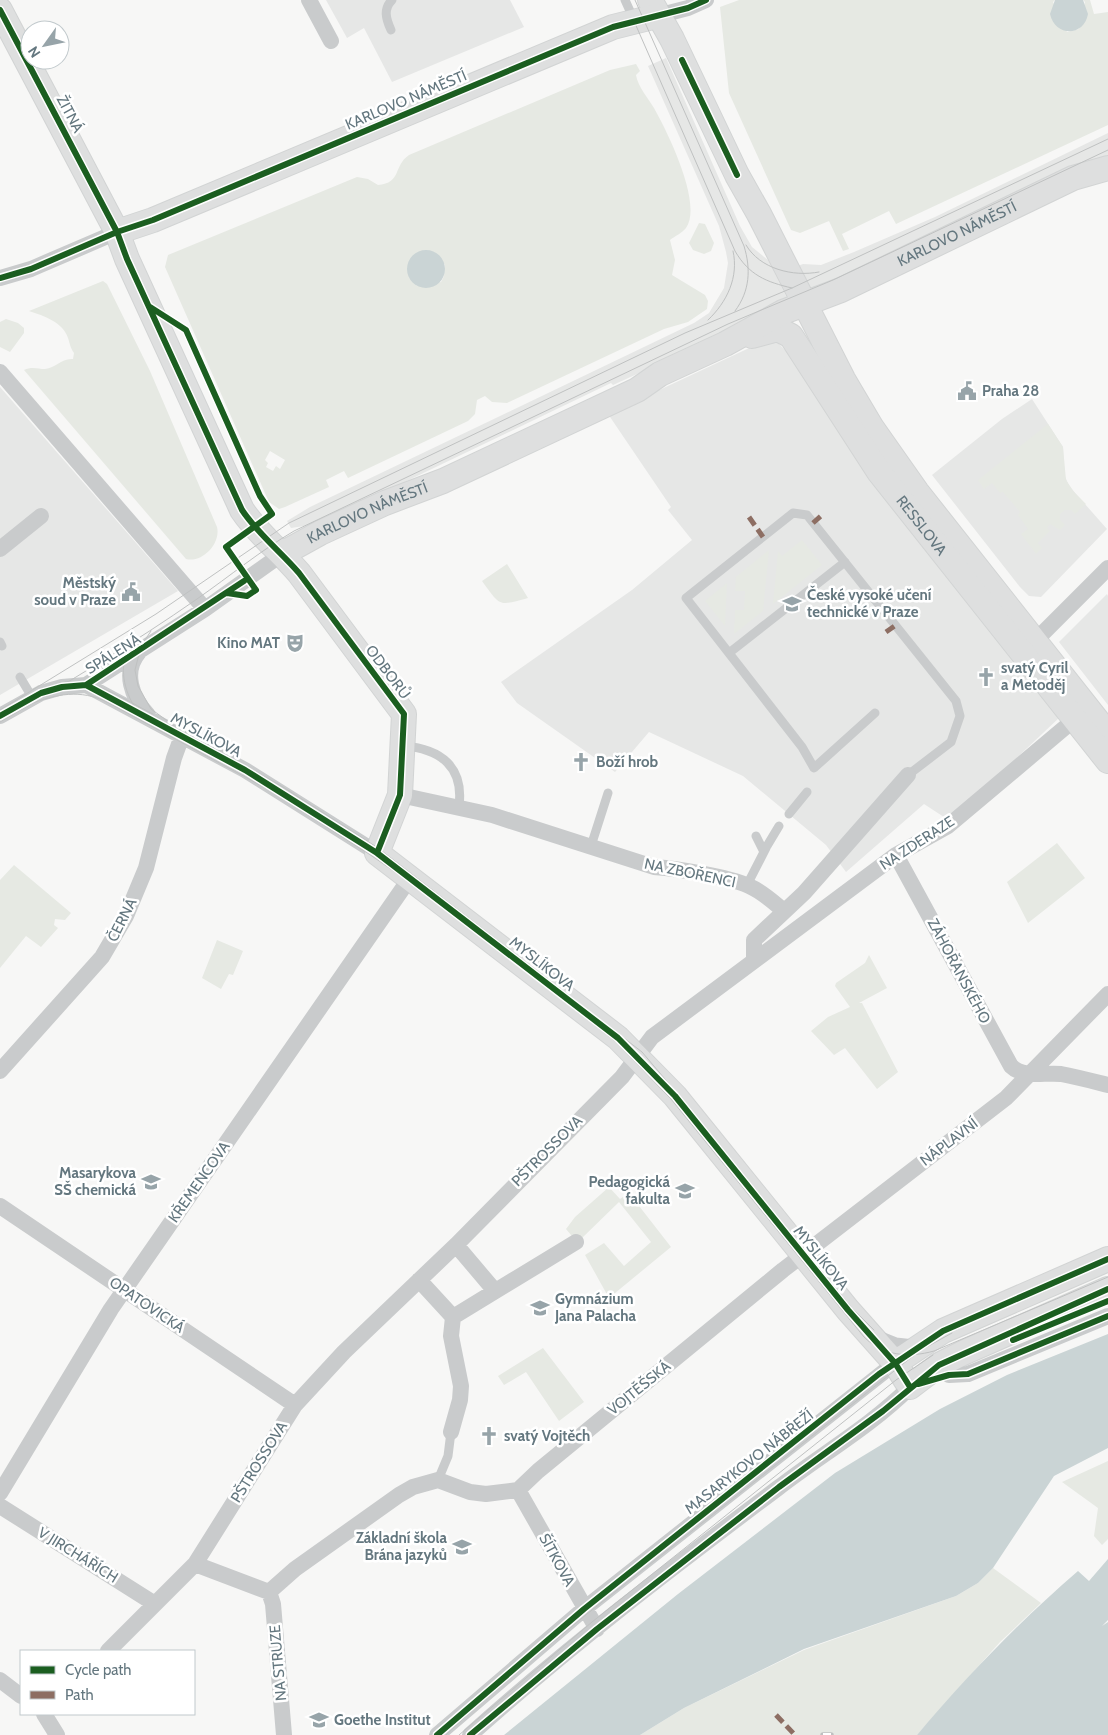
<svg xmlns="http://www.w3.org/2000/svg" width="1108" height="1735" font-family="Cabin,sans-serif">
  <style>
    .built { fill: #e6e7e6 }
    .green { fill: #e6e9e3; fill-rule: evenodd }
    .water { fill: #cad4d5 }
    .lines { fill: none; stroke-linecap: round; stroke-linejoin: round }
    .secondary-casing { stroke: #d2d4d4; stroke-width: 26 }
    .lane { stroke: #c9cbcc; stroke-width: 9 }
    .street { stroke: #c9cbcc; stroke-width: 16 }
    .secondary { stroke: #dedfdf; stroke-width: 24 }
    .tram { stroke: #bfc1c1; stroke-width: 1 }
    .rail-casing { stroke: #bfc1c1; stroke-width: 5.5 }
    .rail { stroke: #fff; stroke-width: 4; stroke-dasharray: 11; stroke-linecap: butt }
    .quiet { stroke: #8d6e63; stroke-width: 5; stroke-dasharray: 10 5; stroke-linecap: butt }
    .cycleway-casing { stroke: #fff; stroke-width: 9 }
    .cycleway { stroke: #1b5e20; stroke-width: 6 }
    .labels { text-anchor: middle; dominant-baseline: central; stroke-width: 5; stroke-linejoin: round; paint-order: stroke }
    .street-label { font-size: 15px; fill: #64777f; stroke: #fff }
    .poi-label { font-size: 15px; font-weight: bold; fill: #64777f; stroke: #fff; text-anchor: start }
  </style>
  <rect width="100%" height="100%" fill="#f7f7f6"/>
  <path class="built" d="M326 0H510L524 27 392 82 364 28 347 38Z
    M666 58 740 226 752 247 768 260 790 304 613 385 611 383 317 524 291 528 287 521 310 507 694 323 709 313 724 288 728 263 726 252 719 226 648 66Z
    M1108 133V156L809 295 795 267 803 264 821 265 854 252 935 217Z
    M762 342 778 343 798 363 1060 717 950 821 924 804 846 872 826 845 743 776 649 732 615 772 517 703 501 682 632 590 692 540 668 510 671 507 608 414Z
    M0 387 178 591 0 695Z
    M1032 399 1063 447 1064 474 1069 486 1107 529 1041 597 1029 596 1020 587 932 475 1002 419Z
    M1107 594 1108 596V705L1059 642Z"/>
  <path class="green" d="M739 0H1055L1053 2 1067 32 1079 29 1085 2 1083 0H1090L1094 14 1108 12V125L896 224 889 211 842 234 849 249 843 251 829 221 800 233 791 230 729 93 720 7Z
    M636 64 640 71 636 75C638 87 648 98 654 108 668 133 703 204 686 228 682 233 675 236 670 240L675 260 672 275 705 295 708 301 707 309 688 322 664 329 507 403 492 402 485 396 477 400 475 414 468 421 348 478 344 471 326 480 329 487 285 507 279 509 269 502 165 267 168 255 357 177 368 179 378 185C402 183 393 166 409 155L610 70ZM445 264 444 276 441 282 417 286 409 277ZM270 451 285 460 280 469 276 466 273 471 266 467 268 463 265 460Z
    M699 223 705 224 714 243 711 251 704 254 693 250 689 243Z
    M103 281 107 284 150 371 217 527C221 543 203 563 186 559L24 370C32 366 38 369 45 369 56 368 61 358 73 359L74 353C70 347 70 344 68 338 63 322 44 316 29 311Z
    M6 319 18 323 24 328V333L10 352 0 347V322Z
    M1048 424 1063 447 1066 480 1074 492 1086 504 1075 514 1071 510H1065L1060 514V520L1065 525 1060 530 1050 524 1047 528 1050 531 1038 543 1042 548 1036 554 1021 534 1028 529 1018 515 1020 512 1003 492 1000 493 992 483 984 489 978 480Z
    M802 540 822 565 773 604 778 551 782 556Z
    M769 550 763 611 734 634 735 610H744L745 591H735L736 577Z
    M507 564 528 598C498 606 501 607 482 581Z
    M727 583 725 626 705 601Z
    M1057 843 1085 878 1028 923 1007 882Z
    M14 865 71 913 65 920 55 919 54 925 58 928 41 947 26 936 0 968V880Z
    M217 940 243 951 233 975 229 974 221 989 202 978Z
    M869 955 887 988 859 1003H862L898 1072 877 1089 845 1048 834 1055 811 1031 828 1017 850 1007 835 986 836 983 865 963Z
    M609 1187 620 1199 629 1193 671 1247 609 1298 585 1255 604 1243 624 1266 651 1242 619 1202 581 1239 576 1241 566 1229 575 1217Z
    M543 1348 584 1402 559 1421 526 1372 504 1385 498 1376Z
    M1108 1461V1539L1102 1545 1094 1536 1098 1508 1062 1482Z
    M993 1568 1041 1603 1000 1642 917 1735H640L684 1708 804 1650 956 1596 978 1583Z"/>
  <path class="water" d="M1055 0H1083L1088 14C1084 37 1055 37 1050 14Z
    M407 269a19 19 0 1 1 38 0a19 19 0 1 1-38 0Z
    M1108 1334V1448L1054 1476 993 1568 978 1583 956 1596 804 1649 684 1708 640 1735H504L678 1594 835 1473 940 1409 1007 1375Z
    M1108 1559V1620L1102 1626 1108 1622V1735H917C967 1676 1021 1620 1078 1571L1089 1581Z"/>
  <g class="lines">
    <g class="secondary-casing">
      <g id="secondary">
        <path d="M650 0 672 39 737 175 759 214 843 379 872 428 917 492 1108 734"/>
        <path d="M0 10 117 232 127 259 242 510C258 534 280 551 299 573L404 714 400 795 377 853 618 1038 675 1096 848 1310 895 1363 910 1387 939 1365 963 1353 1108 1289"/>
        <path d="M117 232 153 220 613 27 657 16"/>
        <path id="s1" d="M752 336 778 329 791 336 879 472 1108 761"/>
        <path id="s2" d="M282 554 320 533 385 503 443 481 637 390 660 374 725 344 783 312 841 290 1073 178 1108 168"/>
        <path d="M895 1363 943 1331 1108 1259"/>
      </g>
    </g>
    <path class="lane" d="M625 0 634 20
      M391 30C386 19 383 9 392 0
      M0 642 2 646
      M729 653 845 562
      M20 677 32 697
      M875 713 814 768 802 747 686 598 793 513 807 515 956 701 960 716 951 742 908 775
      M404 746C441 749 464 767 459 806
      M789 814 807 792
      M756 836 764 852
      M591 846 608 793
      M767 846 779 826
      M747 885 766 848
      M881 1336 896 1342 914 1344
      M438 1480 448 1456 451 1432"/>
    <path class="street" d="M309 0 331 41
      M657 16 688 8 706 0
      M0 278 31 269 117 232
      M0 372 205 609
      M0 549 41 516
      M1035 641 1108 568
      M139 652C122 672 132 698 148 715
      M86 685 245 770 377 853
      M0 716 41 693 62 687 86 685 205 609 282 554
      M400 795 492 815 654 867C679 869 726 876 749 886 763 892 773 902 784 911
      M896 855 1011 1066C1024 1079 1044 1072 1061 1074 1077 1077 1092 1081 1108 1085
      M754 960V940L804 893 908 775
      M0 1071 102 957 126 916 146 868 174 758 182 736
      M0 1206 295 1405
      M456 1245 495 1291
      M419 1280 453 1317
      M949 1375 968 1374 1108 1316
      M451 1432 460 1400 461 1386 451 1336 453 1317 576 1242
      M518 1490 597 1629
      M0 1493 111 1309 410 878
      M0 1506 155 1604
      M195 1564 269 1592
      M269 1592 295 1569 399 1495 413 1487 438 1480 470 1492 486 1494 518 1490 538 1471 783 1270 1006 1098 1108 994
      M269 1592 273 1604 284 1735
      M108 1651 195 1564 295 1405 344 1352 456 1245 622 1077 652 1037 896 855 948 826 1075 719
      M0 1680 21 1696
      M44 1714 57 1735
      M437 1735 584 1609 895 1363
      M470 1735C568 1647 673 1567 778 1488 822 1454 871 1426 910 1387"/>
    <use href="#secondary" class="secondary"/>
    <path class="tram" d="M635 0 744 246C751 269 750 291 735 311
      M634 21 735 251C749 275 766 282 792 288
      M746 245C760 269 793 277 819 272
      M708 320C727 302 739 277 733 251
      M151 631 141 646 135 670 138 686 151 709 173 725 283 787 378 848 642 1052 692 1111 851 1307 874 1330
      M131 642C119 663 122 686 134 706
      M65 682C98 680 125 700 153 714
      M30 704C57 694 80 689 107 702L271 791 372 856 408 881 615 1041 671 1099 864 1337C883 1356 909 1358 934 1351L1108 1277
      M0 710 156 614 289 523 685 333 792 288 1108 139
      M0 722C67 683 134 643 197 599 230 576 260 551 294 531L728 324 833 280 1108 150
      M446 1735 485 1698 587 1614 908 1360 923 1349 952 1333
      M459 1735 592 1622 896 1380 933 1355"/>
    <g class="rail-casing">
      <path id="rail" d="M823 1735H831"/>
    </g>
    <use href="#rail" class="rail"/>
    <path class="quiet" d="M749 517 763 537
      M813 523 822 515
      M886 632 896 625
      M776 1715 795 1735"/>
    <g class="cycleway-casing">
      <path id="cycleway" d="M0 10 117 232 127 259 242 510C258 534 280 551 299 573L404 714 400 795 377 853
        M682 60 737 175
        M0 278 31 269 117 232 153 220 613 27 688 8 706 0
        M150 307 186 330 260 496 272 514 226 547 256 590 247 596 227 593
        M86 685 245 770 377 853 618 1038 675 1096 848 1310 895 1363 910 1387
        M0 716 41 693 62 687 86 685 244 581
        M1013 1340 1108 1301
        M918 1384 949 1375 968 1374 1108 1316
        M437 1735 584 1609 879 1374 943 1331 1108 1259
        M470 1735 597 1629 779 1487 883 1411 939 1365 1108 1289"/>
    </g>
    <use href="#cycleway" class="cycleway"/>
  </g>
  <defs>
    <g id="civic-bare" transform="scale(1.5)"><path d="M-.6-6.5H3V-4.5H.6V-3L4-1V1h2V6H-6V1h2V-1L-.6-3ZM-1.2 2.5V6h2.4V2.5Z" fill="#97a4a9" stroke="#fff" stroke-width="2.5" paint-order="stroke"/></g>
    <g id="university-bare" transform="scale(1.5)"><path d="M0-5L7-2L0 1L-7-2ZM-4 1L0 2.5L4 1V4Q0 6-4 4Z" fill="#97a4a9" stroke="#fff" stroke-width="2.5" paint-order="stroke"/></g>
    <g id="theatre-bare" transform="scale(1.5)"><path d="M-5-5.5Q0-4 5-5.5V0Q5 5 0 6Q-5 5-5 0ZM-3.3-2.5H-1v1.5H-3.3ZM1-2.5H3.3v1.5H1ZM-2.8 1Q0 5.5 2.8 1Z" fill="#97a4a9" stroke="#fff" stroke-width="2.5" paint-order="stroke"/></g>
    <g id="church-bare" transform="scale(1.5)"><path d="M-1.2-6h2.4v3.5h3.3v2.4h-3.3V6h-2.4V-.1h-3.3v-2.4h3.3Z" fill="#97a4a9" stroke="#fff" stroke-width="2.5" paint-order="stroke"/></g>
    <g id="school-bare" transform="scale(1.5)"><path d="M0-5L7-2L0 1L-7-2ZM-4 1L0 2.5L4 1V4Q0 6-4 4Z" fill="#97a4a9" stroke="#fff" stroke-width="2.5" paint-order="stroke"/></g>
  </defs>
  <g fill-rule="evenodd">
    <use href="#civic-bare" x="967" y="391"/>
    <use href="#civic-bare" x="131" y="592"/>
    <use href="#university-bare" x="792" y="604"/>
    <use href="#theatre-bare" x="295" y="643"/>
    <use href="#church-bare" x="986" y="677"/>
    <use href="#church-bare" x="581" y="762"/>
    <use href="#university-bare" x="151" y="1182"/>
    <use href="#university-bare" x="685" y="1191"/>
    <use href="#school-bare" x="540" y="1308"/>
    <use href="#church-bare" x="489" y="1436"/>
    <use href="#school-bare" x="462" y="1547"/>
    <use href="#school-bare" x="319" y="1720"/>
  </g>
  <g class="labels">
    <g class="street-label">
      <text transform="translate(406 100) rotate(-23)">KARLOVO NÁMĚSTÍ</text>
      <text transform="translate(70 114) rotate(62)">ŽITNÁ</text>
      <text stroke="none"><textPath href="#s2" startOffset="748">KARLOVO NÁMĚSTÍ</textPath></text>
      <text stroke="none"><textPath href="#s2" startOffset="95">KARLOVO NÁMĚSTÍ</textPath></text>
      <text stroke="none"><textPath href="#s1" startOffset="272">RESSLOVA</textPath></text>
      <text transform="translate(113 654) rotate(-32)">SPÁLENÁ</text>
      <text transform="translate(388 672) rotate(53)">ODBORŮ</text>
      <text transform="translate(206 735) rotate(28)">MYSLÍKOVA</text>
      <text transform="translate(917 843) rotate(-33)">NA ZDERAZE</text>
      <text transform="translate(690 873) rotate(12)">NA ZBOŘENCI</text>
      <text transform="translate(122 920) rotate(-63)">ČERNÁ</text>
      <text transform="translate(542 964) rotate(38)">MYSLÍKOVA</text>
      <text transform="translate(959 971) rotate(62)">ZÁHOŘANSKÉHO</text>
      <text transform="translate(949 1142) rotate(-37)">NÁPLAVNÍ</text>
      <text transform="translate(547 1151) rotate(-45)">PŠTROSSOVA</text>
      <text transform="translate(199 1182) rotate(-55)">KŘEMENCOVA</text>
      <text transform="translate(821 1258) rotate(51)">MYSLÍKOVA</text>
      <text transform="translate(147 1305) rotate(34)">OPATOVICKÁ</text>
      <text transform="translate(639 1388) rotate(-39)">VOJTĚŠSKÁ</text>
      <text transform="translate(259 1462) rotate(-58)">PŠTROSSOVA</text>
      <text transform="translate(749 1462) rotate(-38)">MASARYKOVO NÁBŘEŽÍ</text>
      <text transform="translate(78 1555) rotate(32)">V JIRCHÁŘÍCH</text>
      <text transform="translate(557 1560) rotate(61)">ŠÍTKOVA</text>
      <text transform="translate(278 1663) rotate(-95)">NA STRUZE</text>
    </g>
    <g class="poi-label">
      <text x="982" y="391">Praha 28</text>
      <text x="116" y="583" text-anchor="end">Městský<tspan x="116" dy="17">soud v Praze</tspan></text>
      <text x="807" y="595">České vysoké učení<tspan x="807" dy="17">technické v Praze</tspan></text>
      <text x="280" y="643" text-anchor="end">Kino MAT</text>
      <text x="1001" y="668">svatý Cyril<tspan x="1001" dy="17">a Metoděj</tspan></text>
      <text x="596" y="762">Boží hrob</text>
      <text x="136" y="1173" text-anchor="end">Masarykova<tspan x="136" dy="17">SŠ chemická</tspan></text>
      <text x="670" y="1182" text-anchor="end">Pedagogická<tspan x="670" dy="17">fakulta</tspan></text>
      <text x="555" y="1299">Gymnázium<tspan x="555" dy="17">Jana Palacha</tspan></text>
      <text x="504" y="1436">svatý Vojtěch</text>
      <text x="447" y="1538" text-anchor="end">Základní škola<tspan x="447" dy="17">Brána jazyků</tspan></text>
      <text x="334" y="1720">Goethe Institut</text>
    </g>
  </g>
  <rect x="20" y="1650" width="175" height="65" fill="#ffffff" stroke="#c1c9cc"/>
  <rect x="30" y="1666" width="25" height="8" fill="#1b5e20" stroke="#c1c9cc"/>
  <text x="65" y="1675" font-size="15" fill="#64777f">Cycle path</text>
  <rect x="30" y="1691" width="25" height="8" fill="#8d6e63" stroke="#c1c9cc"/>
  <text x="65" y="1700" font-size="15" fill="#64777f">Path</text>
  <g transform="translate(45 45) rotate(237)"><circle r="24" fill="#ffffff" stroke="#c1c9cc"/>
  <path d="M0-4L9 19L0 12L-9 19Z" fill="#97a4a9"/>
  <text y="-8" font-size="14" font-weight="bold" text-anchor="middle" fill="#64777f">N</text>
  </g>
</svg>
